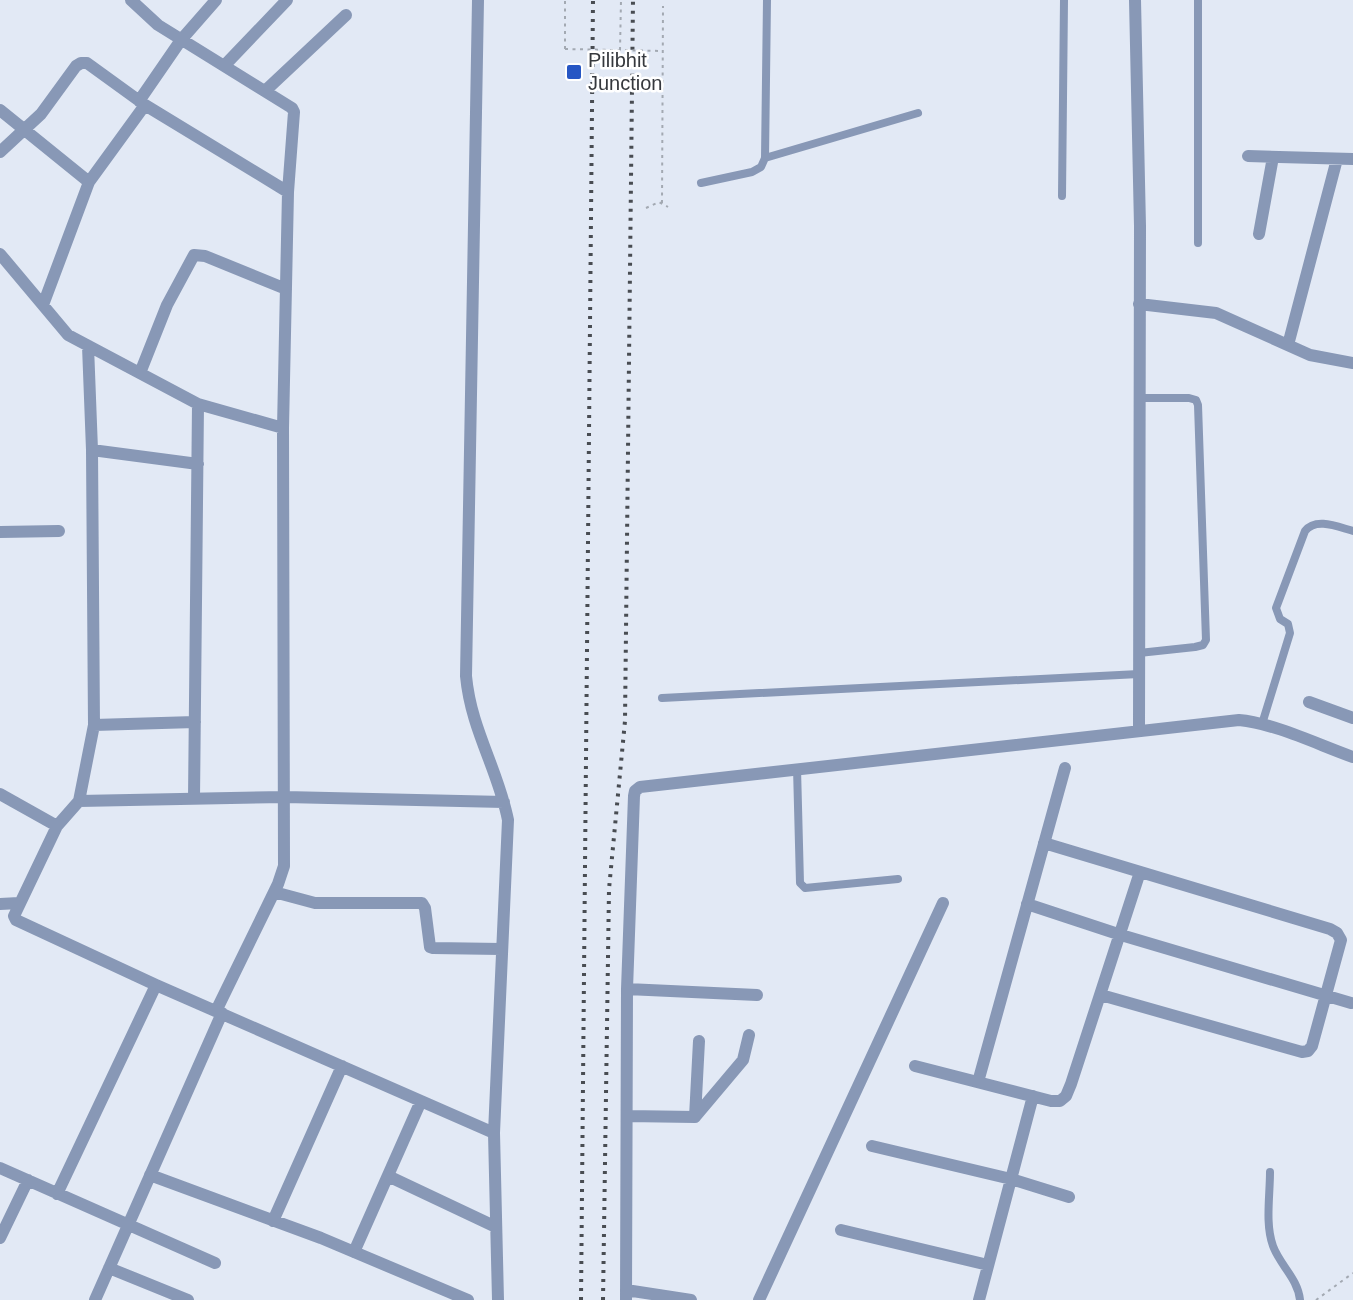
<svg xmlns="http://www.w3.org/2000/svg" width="1353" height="1300" font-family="Helvetica,sans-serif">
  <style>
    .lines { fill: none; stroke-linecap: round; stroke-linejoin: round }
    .path { stroke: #a3a9b2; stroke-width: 2; stroke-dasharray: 3 4.5; stroke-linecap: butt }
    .lane { stroke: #8898b6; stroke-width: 8 }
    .street { stroke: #8898b6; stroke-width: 12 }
    .rail { stroke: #484c52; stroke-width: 4; stroke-dasharray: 3 6; stroke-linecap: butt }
    .path-bridge { stroke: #a3a9b2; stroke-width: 2; stroke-dasharray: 3 4.5; stroke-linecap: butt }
    .poi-dot { fill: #2656c4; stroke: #fff; stroke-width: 2 }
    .labels { text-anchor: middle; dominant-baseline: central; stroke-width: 5; stroke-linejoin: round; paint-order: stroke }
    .poi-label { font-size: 20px; fill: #35383d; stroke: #fff; text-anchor: start }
  </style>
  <rect width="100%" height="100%" fill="#e2e9f5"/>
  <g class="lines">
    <path class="path" d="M565 49V0
      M620 50 621 0
      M662 203 663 6
      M646 208 659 202 668 207
      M1316 1300 1353 1273"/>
    <path class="lane" d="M1198 0V243
      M765 158 918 113
      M701 183 752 172 761 167 765 158 767 0
      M1062 196 1064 0
      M1139 653 1195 647 1203 645 1206 640 1198 405 1196 400 1189 398H1139
      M662 698 1139 674
      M1262 724 1290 633 1288 624 1280 619 1276 608 1305 531C1316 517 1338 527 1353 531
      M797 768 800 883 805 888 898 879
      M1270 1172C1270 1196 1265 1224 1273 1246 1280 1265 1298 1279 1300 1300"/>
    <path class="street" d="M131 0 158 25 292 108 294 112 288 192
      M478 0 466 676C471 730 498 769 508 820L494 1133 498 1300
      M1135 0 1140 226 1139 731
      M224 66 287 0
      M265 91 346 15
      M139 101 181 40 216 0
      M0 110 89 182
      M0 152 41 114 76 66 81 63H87L145 105 288 192 283 428
      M1248 156 1353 159
      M1259 234 1273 157
      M0 254 68 335 198 404 283 428 284 866 278 884 216 1011
      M1139 304 1216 313 1310 355 1353 363
      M43 305 89 182 145 105
      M1288 345 1337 159
      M140 373 167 305 194 255 205 256 286 289
      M92 450 198 464
      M0 532 59 531
      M1309 702 1353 718
      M94 725 195 722
      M0 794 57 826 14 916 16 920 156 985 494 1133
      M194 799 198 404
      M79 801 285 797 504 802
      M57 826 79 801 94 725 92 450 88 346
      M1044 843 1330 929 1337 933 1341 940 1312 1046 1308 1051 1302 1052 1101 995
      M274 892 315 903H422L425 908 430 947 433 948 501 949
      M0 904 19 903
      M1027 904 1121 935 1351 1003
      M627 989 757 995
      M915 1066 1051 1101H1060L1066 1096 1071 1084 1140 872
      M978 1082 1065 768
      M627 1116 695 1117 743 1060 749 1035
      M695 1117 699 1041
      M872 1146 1011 1179 1069 1197
      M0 1168 215 1263
      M150 1175 321 1238 468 1300
      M388 1176 496 1227
      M57 1194 156 985
      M273 1221 342 1066
      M841 1230 988 1265
      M0 1238 28 1180
      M354 1252 421 1101
      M109 1268 188 1300
      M626 1290 691 1300
      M95 1300 222 1013
      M626 1300 627 989 634 796 635 791 640 787 1239 720C1274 723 1319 745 1353 757
      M759 1300 943 903
      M979 1300 1033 1096"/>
    <path class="rail" d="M581 1300 593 0
      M603 1300 609 889 625 721 633 0"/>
    <path class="path-bridge" d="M565 49 663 51"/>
  </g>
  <rect class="poi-dot" x="566" y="64" width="16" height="16" rx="3"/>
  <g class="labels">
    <g class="poi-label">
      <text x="588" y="60">Pilibhit<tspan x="588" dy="23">Junction</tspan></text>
    </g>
  </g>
</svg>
